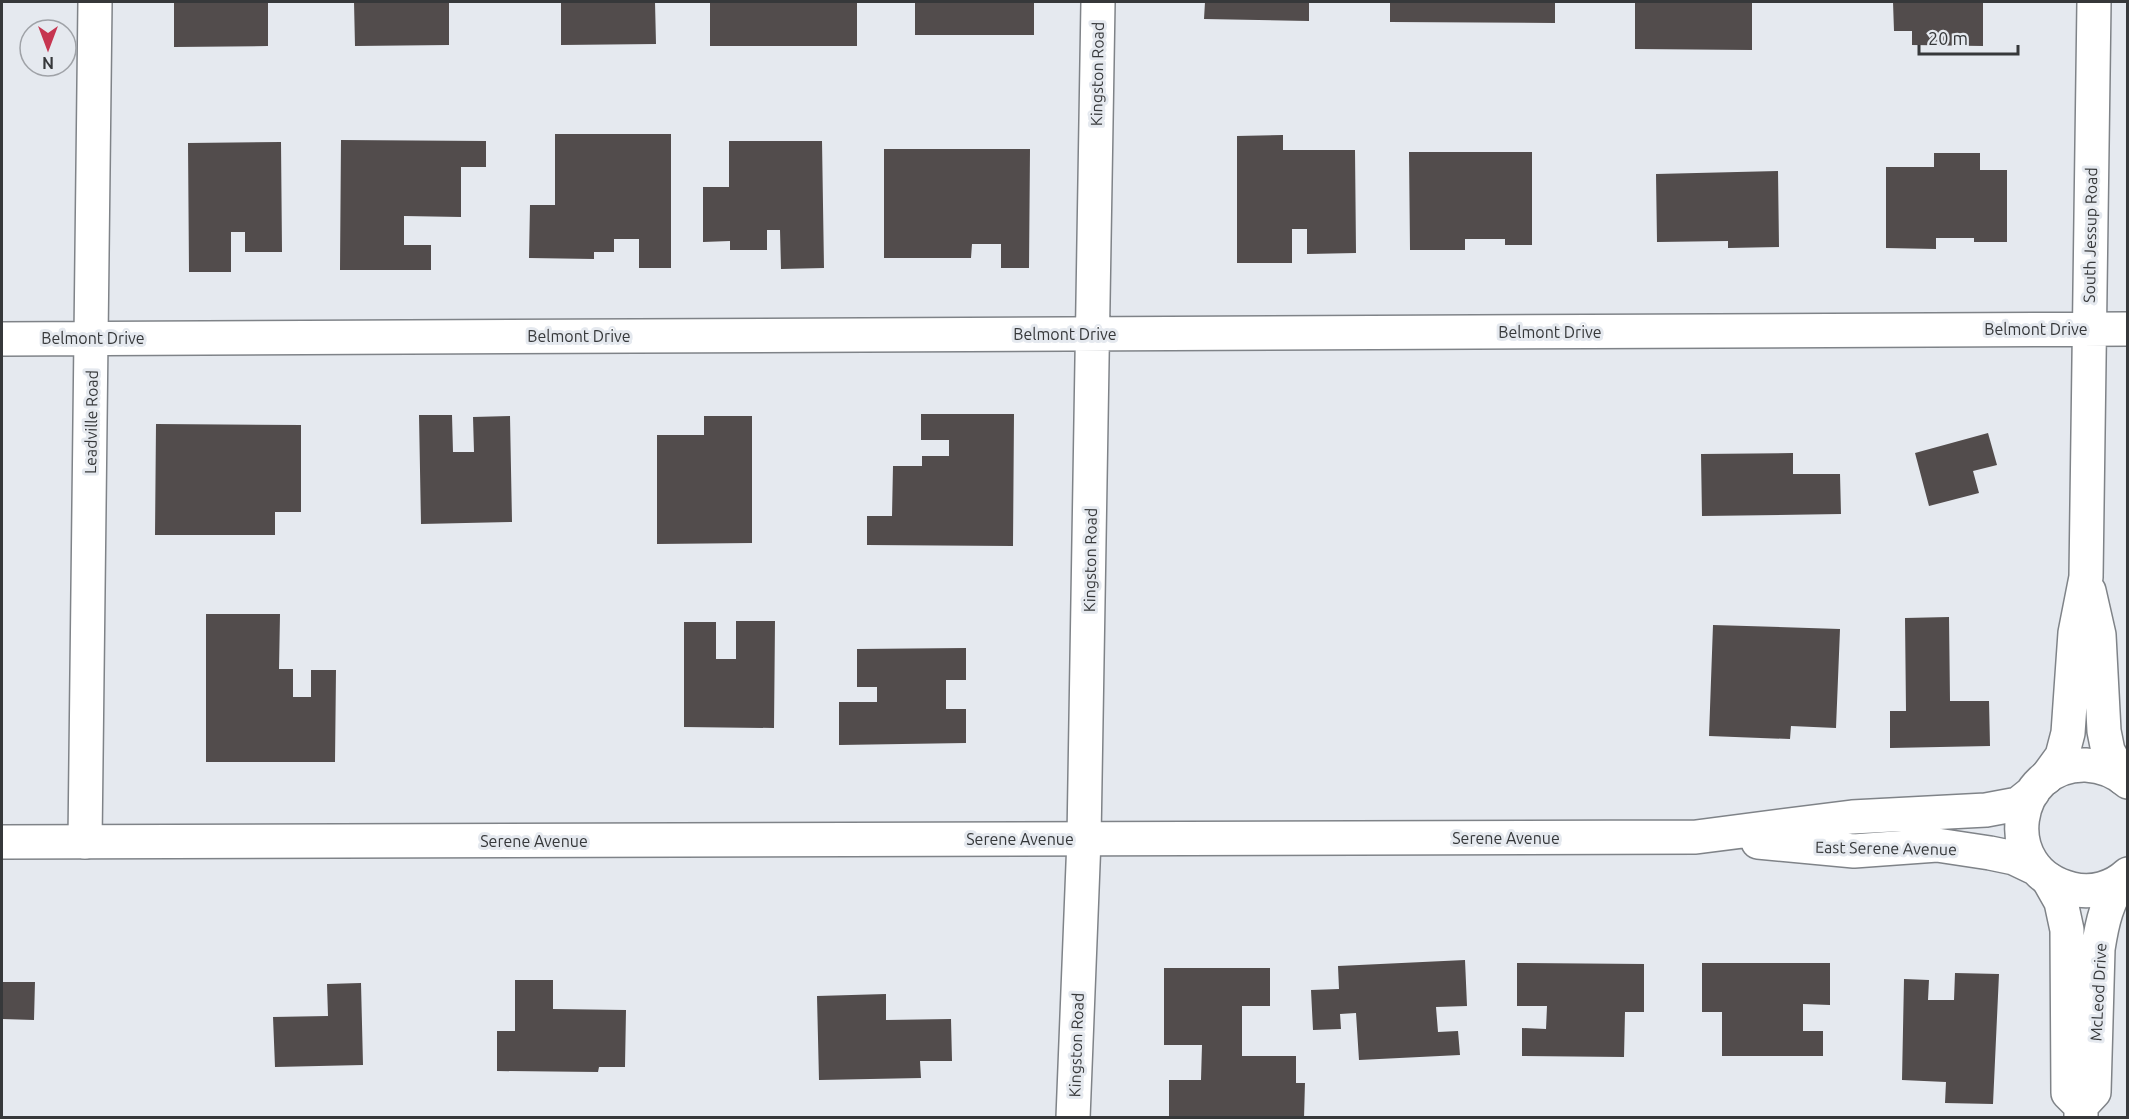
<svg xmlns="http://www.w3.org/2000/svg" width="2129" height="1119" font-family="Ubuntu,sans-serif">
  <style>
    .building { fill: #524c4c }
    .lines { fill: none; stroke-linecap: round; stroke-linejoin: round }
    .street-casing { stroke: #7f8388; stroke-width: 36 }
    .secondary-casing { stroke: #7f8388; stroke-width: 36 }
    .street { stroke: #fff; stroke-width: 33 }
    .secondary { stroke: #fff; stroke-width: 33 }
    .labels { text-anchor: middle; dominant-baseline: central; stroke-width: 6; stroke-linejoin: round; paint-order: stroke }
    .street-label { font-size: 16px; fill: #36383a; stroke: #e5e9ef }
  </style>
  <rect width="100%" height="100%" fill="#e5e9ef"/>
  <path class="building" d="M174 2H268V46L174 47Z
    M354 2H449V45L355 46Z
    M561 2H655L656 44 561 45Z
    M710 2H857V46H710Z
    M915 2H1034V35H915Z
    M1205 2H1309V21L1204 19Z
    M1390 2H1555V23L1390 22Z
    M1635 2H1752V50L1635 49Z
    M1893 2H1983V46L1912 45V31H1894Z
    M555 134H671V268H639V239H614V252H594V259L529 258 530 205H555Z
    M1283 135V150H1355L1356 253 1307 254V229H1292V263H1237V136Z
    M341 140 486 141V167H461V217L404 216V245H431V270H340Z
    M729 141H822L824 268 781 269 780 230H767V250H730V241L703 242V187H729Z
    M281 142 282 252H245V232H231V272H189L188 143Z
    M884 149H1030L1029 268H1001V244H972L971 258H884Z
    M1409 152H1532V245H1505V239H1465V250H1410Z
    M1934 153H1980V170H2007V242H1974V238H1936V249L1886 248V167H1934Z
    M1778 171 1779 247 1728 248V241L1657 242 1656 174Z
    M921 414H1014L1013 546 867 545V516H892L893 466H922V456H949V440H921Z
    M419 415H452L453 452H474L473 417 510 416 512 522 421 524Z
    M704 416H752V543L657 544V435H704Z
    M156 424 301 425V512H275V535H155Z
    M1988 433 1997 465 1973 471 1979 493 1929 506 1915 453Z
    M1793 453V474H1840L1841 514 1702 516 1701 454Z
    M206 614H280L279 669H293V697H311V670H336L335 762H206Z
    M1949 617 1950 701H1989L1990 746 1890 748V711H1906L1905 618Z
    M736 621H775L774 728 684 727V622H716V659H736Z
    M1713 625 1840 629 1836 728 1791 726 1790 739 1709 736Z
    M966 648V680H946V709H966V743L839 745V702H877V687H857V649Z
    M1465 960 1467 1006 1436 1007 1438 1032 1458 1031 1460 1055 1359 1060 1356 1013 1340 1014 1341 1029 1313 1030 1311 990 1339 989 1338 966Z
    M1517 963 1644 964V1012H1625L1624 1057 1522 1056V1028L1546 1029 1547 1006H1517Z
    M1702 963H1830V1005L1803 1004V1031H1823V1056H1722V1012H1702Z
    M1164 968H1270V1006H1242V1056H1296V1083H1305L1304 1118H1169V1080H1201L1202 1045H1164Z
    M1955 973 1999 974 1993 1104 1945 1103 1946 1082 1902 1080 1904 979 1929 980 1928 1000H1954Z
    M515 980H553V1009L626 1010 625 1067H599L598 1072 497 1071V1031H515Z
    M2 982H35L34 1020 2 1019Z
    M361 983 363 1065 275 1067 273 1017 328 1016 327 984Z
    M886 994V1020L951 1019 952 1061H920L921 1078 819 1080 817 996Z"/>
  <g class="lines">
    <g class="street-casing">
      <path id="street" d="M2 339 2128 329
        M2089 591 2099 635 2104 731 2108 751 2123 778
        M2046 778 2062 756 2068 733 2075 633 2086 577 2094 2
        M85 842 95 2
        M2048 879 2061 902 2067 930 2068 1093 2081 1106
        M1073 1118 1084 839 1098 2
        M2081 1118V1106L2094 1092 2098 949C2102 923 2107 899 2124 878"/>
    </g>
    <g class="secondary-casing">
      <path id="secondary" d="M2128 782C2116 771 2102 766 2086 765 2012 763 1995 871 2072 889 2092 894 2113 888 2128 874
        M2 842 1696 837 1852 817 1986 810 2018 804 2033 792
        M1758 842 1854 851 1937 845 1990 853 2014 858 2037 869"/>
    </g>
    <use href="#street" class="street"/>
    <use href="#secondary" class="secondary"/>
  </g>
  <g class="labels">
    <g class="street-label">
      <text transform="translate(1097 74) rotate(-89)">Kingston Road</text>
      <text transform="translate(2090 235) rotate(-89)">South Jessup Road</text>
      <text x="2036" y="329">Belmont Drive</text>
      <text x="1550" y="332">Belmont Drive</text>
      <text x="1065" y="334">Belmont Drive</text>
      <text x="579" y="336">Belmont Drive</text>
      <text x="93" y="338">Belmont Drive</text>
      <text transform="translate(91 422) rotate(-89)">Leadville Road</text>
      <text transform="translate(1090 560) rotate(-89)">Kingston Road</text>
      <text x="1506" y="838">Serene Avenue</text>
      <text x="1020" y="839">Serene Avenue</text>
      <text x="534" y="841">Serene Avenue</text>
      <text transform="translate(1886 848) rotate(1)">East Serene Avenue</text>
      <text transform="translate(2098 992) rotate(-87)">McLeod Drive</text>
      <text transform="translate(1076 1045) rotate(-88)">Kingston Road</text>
    </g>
  </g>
  <rect width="2129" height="1119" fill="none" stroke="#36383a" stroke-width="6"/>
  <g transform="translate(48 48) rotate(180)"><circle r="28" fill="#e5e9ef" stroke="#9fa2a7" stroke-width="1.5"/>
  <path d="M0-4.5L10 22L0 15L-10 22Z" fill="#c63550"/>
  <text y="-9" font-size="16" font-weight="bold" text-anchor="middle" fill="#36383a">N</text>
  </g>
  <path d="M1919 45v9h99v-9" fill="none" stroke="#36383a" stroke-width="3"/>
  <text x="1928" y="45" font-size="18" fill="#36383a" stroke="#e5e9ef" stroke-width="4.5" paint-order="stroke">20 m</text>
</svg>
